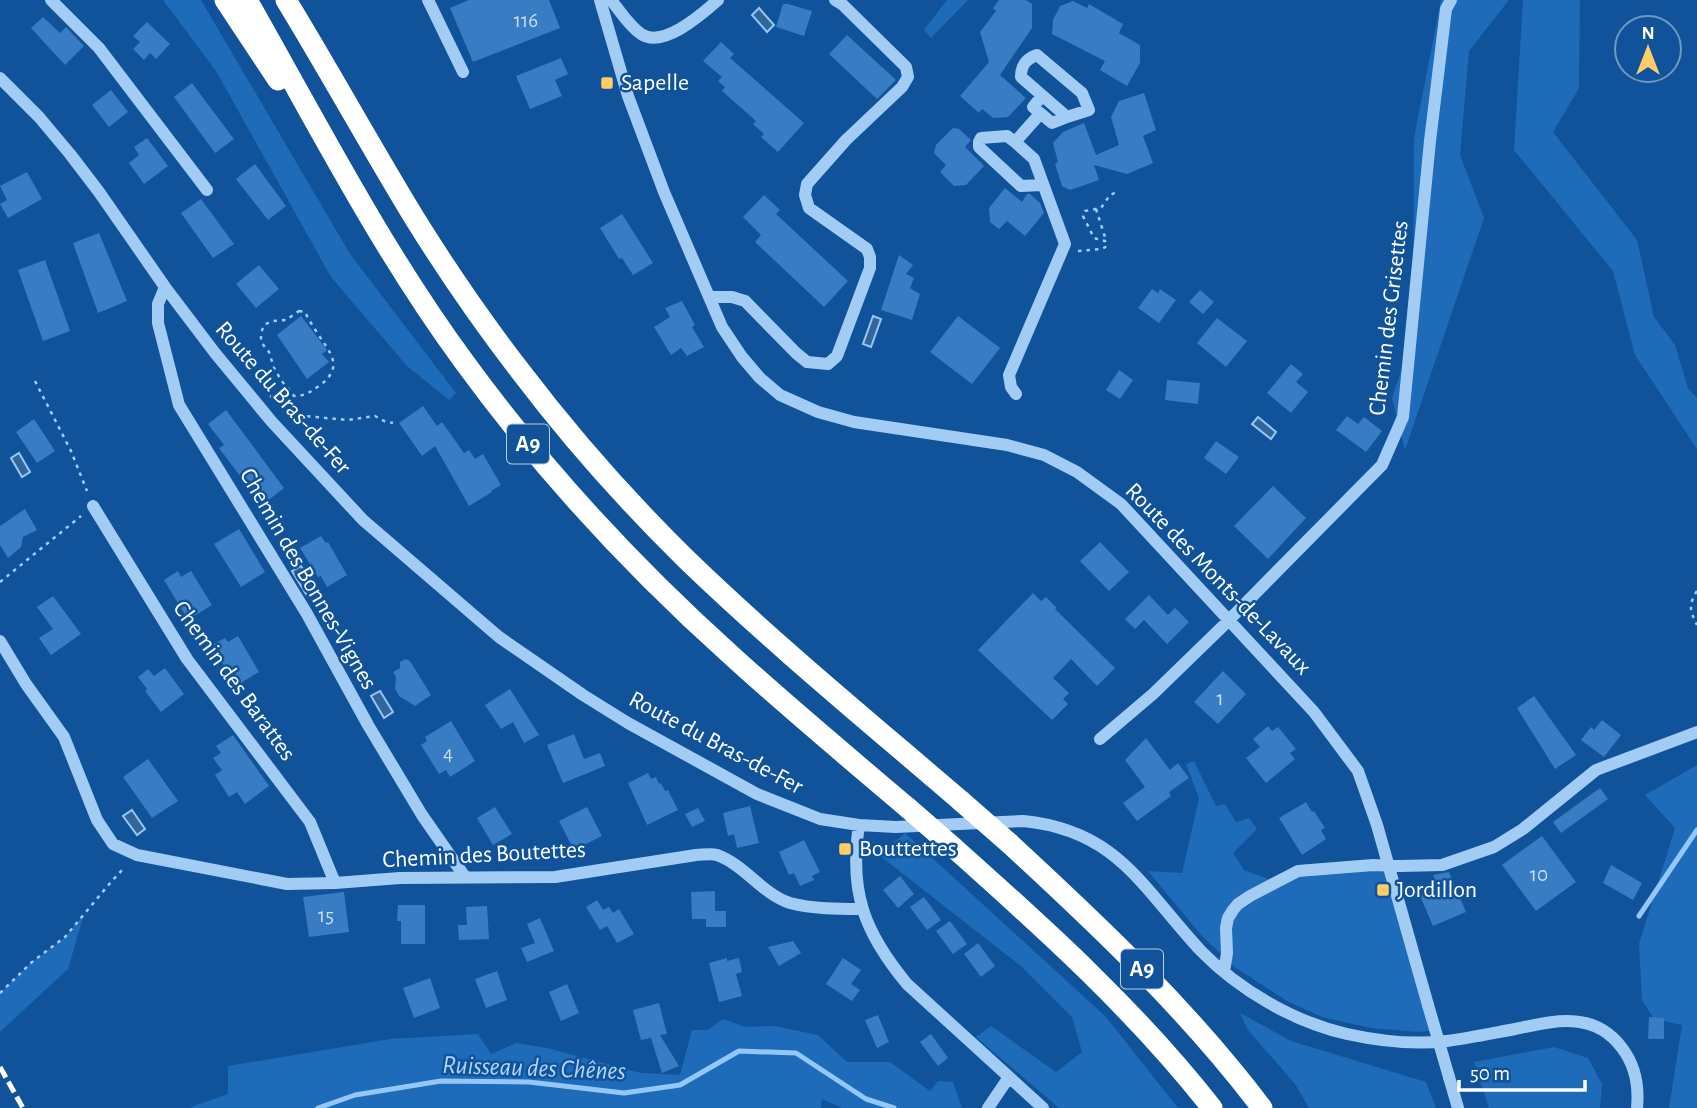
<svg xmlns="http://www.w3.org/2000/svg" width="1697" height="1108" font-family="'Alegreya Sans',sans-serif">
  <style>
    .green { fill: #1e6bb9 }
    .water { fill: #346599; stroke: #94c7f8; stroke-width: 2 }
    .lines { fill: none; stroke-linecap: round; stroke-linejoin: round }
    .stream { stroke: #94c7f8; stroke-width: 5 }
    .building { fill: #387cc3 }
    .path { stroke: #a3ccf5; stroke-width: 2.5; stroke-dasharray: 3.5 5; stroke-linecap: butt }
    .minor { stroke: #a3ccf5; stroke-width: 12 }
    .highway { stroke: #fff; stroke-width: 21 }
    .rail { stroke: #fff; stroke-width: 5; stroke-dasharray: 12 5; stroke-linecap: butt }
    .minor-bridge { stroke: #a3ccf5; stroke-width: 12 }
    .highway-bridge { stroke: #fff; stroke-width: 21 }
    .poi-dot { fill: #ffcc67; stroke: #10539b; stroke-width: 2.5 }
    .labels { text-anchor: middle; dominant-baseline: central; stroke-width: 5; stroke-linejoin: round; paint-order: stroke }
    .number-label { font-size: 21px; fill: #cddef0 }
    .shield { fill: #10539b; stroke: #b7cbe1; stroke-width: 2 }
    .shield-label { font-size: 23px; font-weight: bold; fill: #fff }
    .poi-label { font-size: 24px; fill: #fff; stroke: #10539b; text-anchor: start }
    .street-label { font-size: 24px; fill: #fff; stroke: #10539b }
    .water-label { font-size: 26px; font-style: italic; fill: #afd5fb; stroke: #10539b }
  </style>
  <rect width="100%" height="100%" fill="#10539b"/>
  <path class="green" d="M163 0H201L350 254 456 393 449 400 407 366 331 277 216 71Z
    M947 0H968L931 38 924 30Z
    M1441 0H1509L1469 51 1460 155 1484 218 1405 450 1392 398 1413 335 1414 138Z
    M1523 0H1580L1579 88 1553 132 1637 240 1654 317 1675 345 1688 388 1697 398V449L1635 355 1613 271 1514 150Z
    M1194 761 1216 806 1225 804 1236 822 1249 818 1257 829 1233 853 1244 870 1277 882 1298 871 1388 865 1435 1030 1419 1032 1371 1028 1322 1017 1287 1001 1236 968 1202 936 1148 871 1182 873 1199 798 1186 764Z
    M1697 765V1108H1669L1682 1025 1654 1019 1642 1000 1639 944 1675 828 1645 795Z
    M905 833 1106 1017 1178 1108H1059L976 1037 991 1026 1056 1072 1082 1052 1072 1017 1022 967 879 855Z
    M84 914 68 969 0 1032V993L32 962 65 937Z
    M1240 1013 1291 1041 1426 1082 1436 1108H1309L1295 1084 1248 1030Z
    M723 1019 746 1027 774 1026 818 1035 847 1062H890L930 1091 938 1081 953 1082 962 1108H842L822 1099 821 1108H191L194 1106 228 1094V1066L390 1039 478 1034 491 1054 516 1043 547 1048 641 1073 680 1075 692 1030H708Z
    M1554 1047 1588 1058 1602 1084 1600 1108H1489L1474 1062Z"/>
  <path class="water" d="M759 8 774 25 767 32 752 15Z
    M873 316 881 319 871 347 863 344Z
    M1258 417 1276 432 1271 439 1252 424Z
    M19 453 30 472 22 477 11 458Z
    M301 566 315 588 306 594 292 571Z
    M380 691 393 712 384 718 371 696Z
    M132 810 145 829 137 835 123 816Z"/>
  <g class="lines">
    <path class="stream" d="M1639 916 1697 830
      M318 1108 355 1095 441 1081 529 1082 624 1093 680 1085 739 1051 796 1053 866 1099 894 1108"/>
  </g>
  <path class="building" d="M469 0H549L560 28 473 62 450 8Z
    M999 0H1026L1032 4V28L1000 75 1026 98 1008 117 993 118 982 109 979 113 960 96 989 62 980 32 996 11 993 8Z
    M1073 1 1087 8 1089 4 1123 24 1119 33 1140 45V63L1127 86 1100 70 1105 61 1052 34 1053 20 1060 6Z
    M783 4H788L812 11 804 36 776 27Z
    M43 17 60 33 66 27 84 46 65 65 31 28Z
    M147 22 170 44 156 59 150 53 144 60 133 49 140 42 133 36Z
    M847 35 896 80 877 99 829 54Z
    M721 42 734 54 730 58 804 123 778 152 761 137 764 134 753 124 756 121 722 91 725 87 718 81 722 77 703 61Z
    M561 58 568 74 555 80 562 96 530 109 516 76Z
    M192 83 234 139 215 153 174 97Z
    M111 90 128 112 109 127 92 105Z
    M1144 93 1156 130 1143 136 1153 163 1127 174 1094 165 1099 180 1070 190 1062 186 1055 164 1058 162 1053 143 1063 132 1084 123 1096 155 1119 145 1111 117 1119 101Z
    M953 128 959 129 971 140 965 147 984 166 966 185 954 186 940 172 946 165 934 153 936 145Z
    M147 138 168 166 144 184 129 163 139 155 134 147Z
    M255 164 286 206 268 220 236 179Z
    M27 172 42 199 8 218 0 204 7 200 0 186Z
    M1005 188 1022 202 1027 194H1030L1040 203 1044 213 1025 236 1007 221 999 229 990 222 989 208Z
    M764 195 780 210 776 214 848 281 824 307 755 242 761 235 743 217Z
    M201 199 234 244 213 258 181 213Z
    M622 214 653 263 633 275 622 258 619 259 600 228Z
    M99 233 127 301 98 313 73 243Z
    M899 255 913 265 906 274 914 278 910 288 920 294 912 320 881 310Z
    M45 260 70 331 43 341 18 270Z
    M259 265 279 289 256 308 236 284Z
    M1152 289 1158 293 1160 289 1176 300 1159 323 1138 308Z
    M1200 290 1214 302 1203 314 1189 302Z
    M682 301 695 325 692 327 704 347 687 356 681 348 671 355 654 327 670 317 665 308Z
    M301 316 327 350 322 354 329 362 307 379 277 335Z
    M958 316 1000 348 972 384 930 352Z
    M1217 318 1247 341 1226 367 1197 343Z
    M1291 364 1303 374 1296 382 1308 392 1291 413 1267 393Z
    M1119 370 1133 380 1120 399 1106 390Z
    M1167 380 1200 383 1198 404 1165 400Z
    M423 406 437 426 442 422 464 453 469 450 475 459 483 454 501 485 491 491 492 492 469 506 435 446 422 456 399 423Z
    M226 410 284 488 262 505 219 448 224 445 208 424Z
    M1347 416 1358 424 1364 417 1382 431 1366 452 1336 430Z
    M34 419 55 451 37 463 16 432Z
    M1216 441 1239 457 1226 474 1204 458Z
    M1273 486 1306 518 1268 559 1234 526Z
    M25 509 37 530 23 537 21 547 8 558 0 545V526Z
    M239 529 265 572 241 587 214 544Z
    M321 536 326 543 328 542 347 575 327 587 321 576 318 577 300 548Z
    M1100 542 1129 572 1109 591 1080 561Z
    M178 571 181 577 191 571 212 605 188 620 164 580Z
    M1033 593 1041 601 1046 597 1057 608 1055 609 1115 668 1097 686 1071 659 1053 678 1069 693 1063 699 1068 704 1052 720 978 650Z
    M1149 595 1168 615 1175 608 1189 622 1167 644 1144 620 1135 629 1125 619Z
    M53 596 81 634 51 655 39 638 53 629 37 607Z
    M238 636 259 672 236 686 212 645 225 638 228 642Z
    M405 659 410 661 431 695 415 706 399 696 395 689 396 677 393 672 400 668V662Z
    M165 668 184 694 161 712 145 691 147 689 138 677 148 669 154 676Z
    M1223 671 1246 694 1218 724 1194 702Z
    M510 689 539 735 524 743 513 722 501 729 485 705Z
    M1534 696 1576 755 1555 769 1517 708Z
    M1602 720 1621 735 1604 757 1581 740 1591 727 1594 730Z
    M451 721 475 761 450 777 446 770 439 774 421 745 427 741 425 737Z
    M1268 726 1272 731 1278 727 1296 749 1290 753 1295 759 1266 783 1246 758 1260 747 1253 739Z
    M574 734 584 759 600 753 605 766 563 783 547 745Z
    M233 735 269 786 245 804 237 792 229 797 215 775 222 770 213 758 221 753 216 746Z
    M1146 738 1170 770 1178 763 1189 778 1169 792 1171 796 1137 821 1123 803 1145 787 1125 760Z
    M148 759 178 801 152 818 123 777Z
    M648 773 651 779 656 777 659 784 661 783 665 791 668 790 678 810 647 825 628 783Z
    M1600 788 1608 799 1561 833 1553 822Z
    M1306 802 1312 812 1314 811 1325 828 1321 830 1326 839 1302 855 1279 818Z
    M750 806 759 843 737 848 734 834 728 836 723 813Z
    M495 807 512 834 493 845 477 818Z
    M587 807 602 836 574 850 559 821Z
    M698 808 705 821 692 827 685 814Z
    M1542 836 1576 882 1536 911 1502 865Z
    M804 840 820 872 812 876 814 880 800 886 794 873 789 875 779 852Z
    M1611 865 1642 883 1633 900 1603 883Z
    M1449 872 1466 912 1433 926 1420 896 1438 888 1433 875Z
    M900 876 914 894 898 908 883 890Z
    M715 891V911H726V927H706V919H692L691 892Z
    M344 892 349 932 309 937 303 897Z
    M924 897 941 920 927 930 910 907Z
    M597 900 603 910 609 907 613 913 619 909 634 934 617 943 607 926 600 930 586 907Z
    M398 905H425V944H401V921H397Z
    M487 906 489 939 459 940 458 925H467L466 907Z
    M540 918 554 951 527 962 521 948 535 943 527 924Z
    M950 921 967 944 953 954 936 931Z
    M793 941 801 953 779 966 768 947Z
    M978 943 995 966 981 977 964 954Z
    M727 958V961L739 958 742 972 736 974 742 996 719 1002 709 963Z
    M843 958 861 970 851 984 860 990 852 1001 826 984Z
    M497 971 507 1000 486 1008 475 979Z
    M430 978 440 1008 414 1018 403 988Z
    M567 984 579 1013 561 1021 549 992Z
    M659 1003 667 1034 660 1035 679 1066 662 1073 651 1038 641 1040 633 1010Z
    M878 1015 889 1042 877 1048 865 1020Z
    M1649 1017 1664 1018V1039H1648Z
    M931 1034 948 1058 938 1066 920 1042Z"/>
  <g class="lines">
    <path class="path" d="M1096 209 1105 237V241
      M1078 251 1102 249 1107 246 1105 241 1094 238 1083 216 1085 211 1101 208 1110 195 1117 192
      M299 311 305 312C308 318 312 325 316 331 329 352 346 366 319 386 310 392 305 396 294 396L281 380 274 368 269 352 261 342V333L264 325 272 321 286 320Z
      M35 381 71 451 87 491
      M270 396 304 416 348 420 375 416 384 421 393 423
      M0 582 81 516
      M1697 591C1688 605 1690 611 1697 625
      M0 993 32 962 65 937 111 882 125 867"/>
    <path class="minor" d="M51 0 99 48 207 190
      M428 0 463 72
      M600 0 628 96 664 192 722 327 742 357 760 378 780 395 818 412 854 422 1007 445 1044 455 1077 472 1121 504 1314 712 1358 771 1377 825 1428 1005
      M611 0C620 11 629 26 641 34 663 49 702 14 718 0
      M1037 55 1082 93 1089 110 1067 117 1021 77C1021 65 1026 59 1037 55Z
      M0 78 39 117 70 154 99 192 165 287 215 353 272 422 363 520 499 637 583 695 628 723 757 794 820 819 859 825 896 827 1023 821C1118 830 1143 889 1201 951 1239 990 1294 1022 1347 1034 1379 1041 1414 1045 1447 1041 1470 1038 1493 1033 1515 1029 1554 1021 1594 1010 1622 1048 1635 1065 1639 1087 1637 1108
      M1042 96 1033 107 1052 123 1067 117
      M1015 142 1007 136 981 138 979 142V147L1021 186 1042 185
      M165 287 158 304V323L179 405 307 614 368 725 422 815 465 877
      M709 297H732L745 301 796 353 807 362 828 364 837 356 870 268V257L867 249 809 208 805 195 807 184 846 140 902 87 908 77 906 67 843 5 835 0
      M1016 394 1011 387 1009 375 1065 244 1034 159 1015 142 1040 114
      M93 506 187 659 310 822 335 883
      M0 641 26 684 64 737 97 820 113 844 137 855 287 884 335 883 400 878 555 877 696 855C702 855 711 853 717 855 745 865 762 894 790 903 813 909 838 909 861 909
      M1100 739 1153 694 1222 627 1382 465 1403 417 1430 141 1446 9 1451 0
      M859 825C849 892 864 932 907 984L1043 1108
      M1224 972 1227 953 1226 928 1228 918 1233 910 1238 904 1250 896 1298 871 1373 865 1400 866 1442 865 1494 847 1523 829 1596 770 1697 732
      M1449 1077 1458 1108
      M988 1108 1009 1077"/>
    <path class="highway" d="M225 0 278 80
      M247 0C317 123 381 249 465 363 543 470 634 568 732 656 789 708 849 758 908 808
      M286 0C330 72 371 147 415 219 448 272 483 323 521 372 571 438 627 501 686 559 774 644 869 722 961 801
      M1009 843C1099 926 1188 1010 1262 1108
      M954 848C1045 929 1137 1012 1212 1108"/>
    <path class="rail" d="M0 1067 23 1108"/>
    <path class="minor-bridge" d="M1428 1005 1449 1077"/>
    <path class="highway-bridge" d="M961 801 1009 843
      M908 808 954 848"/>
  </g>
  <g class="poi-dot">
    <rect x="600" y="76" width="14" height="14" rx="3.5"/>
    <rect x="838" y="842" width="14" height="14" rx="3.5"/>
    <rect x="1376" y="883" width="14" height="14" rx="3.5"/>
  </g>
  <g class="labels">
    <g class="number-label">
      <text x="526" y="20">116</text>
      <text x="1220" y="698">1</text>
      <text x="448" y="753">4</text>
      <text x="1539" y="874">10</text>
      <text x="326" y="915">15</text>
    </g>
    <g class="shield">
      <rect x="507" y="424.5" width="42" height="39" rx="5"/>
      <rect x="1121" y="949.5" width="42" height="39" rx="5"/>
    </g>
    <g class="shield-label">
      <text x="528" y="444">A9</text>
      <text x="1142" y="969">A9</text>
    </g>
    <g class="poi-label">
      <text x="621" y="83">Sapelle</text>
      <text x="859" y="849">Bouttettes</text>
      <text x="1397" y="890">Jordillon</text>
    </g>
    <g class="street-label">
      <text transform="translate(1389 318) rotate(-83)">Chemin des Grisettes</text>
      <text transform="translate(283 398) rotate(49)">Route du Bras-de-Fer</text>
      <text transform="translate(308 579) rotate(60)">Chemin des Bonnes-Vignes</text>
      <text transform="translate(1218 579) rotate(46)">Route des Monts-de-Lavaux</text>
      <text transform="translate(234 681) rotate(54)">Chemin des Barattes</text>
      <text transform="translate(716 743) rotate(28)">Route du Bras-de-Fer</text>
      <text transform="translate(484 855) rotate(-3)">Chemin des Boutettes</text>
    </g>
    <g class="water-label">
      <text transform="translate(534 1068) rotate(2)">Ruisseau des Chênes</text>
    </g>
  </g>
  <g transform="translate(1648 49)"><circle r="33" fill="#10539b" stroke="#7098c3" stroke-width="2"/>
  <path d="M0-5L12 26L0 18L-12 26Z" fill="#ffcc67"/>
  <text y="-10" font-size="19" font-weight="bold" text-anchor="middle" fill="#ffffff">N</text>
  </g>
  <path d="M1459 1080v10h126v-10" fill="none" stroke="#ffffff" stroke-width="3.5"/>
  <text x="1470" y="1080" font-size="21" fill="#ffffff" stroke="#10539b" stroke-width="5" paint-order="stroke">50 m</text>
</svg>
